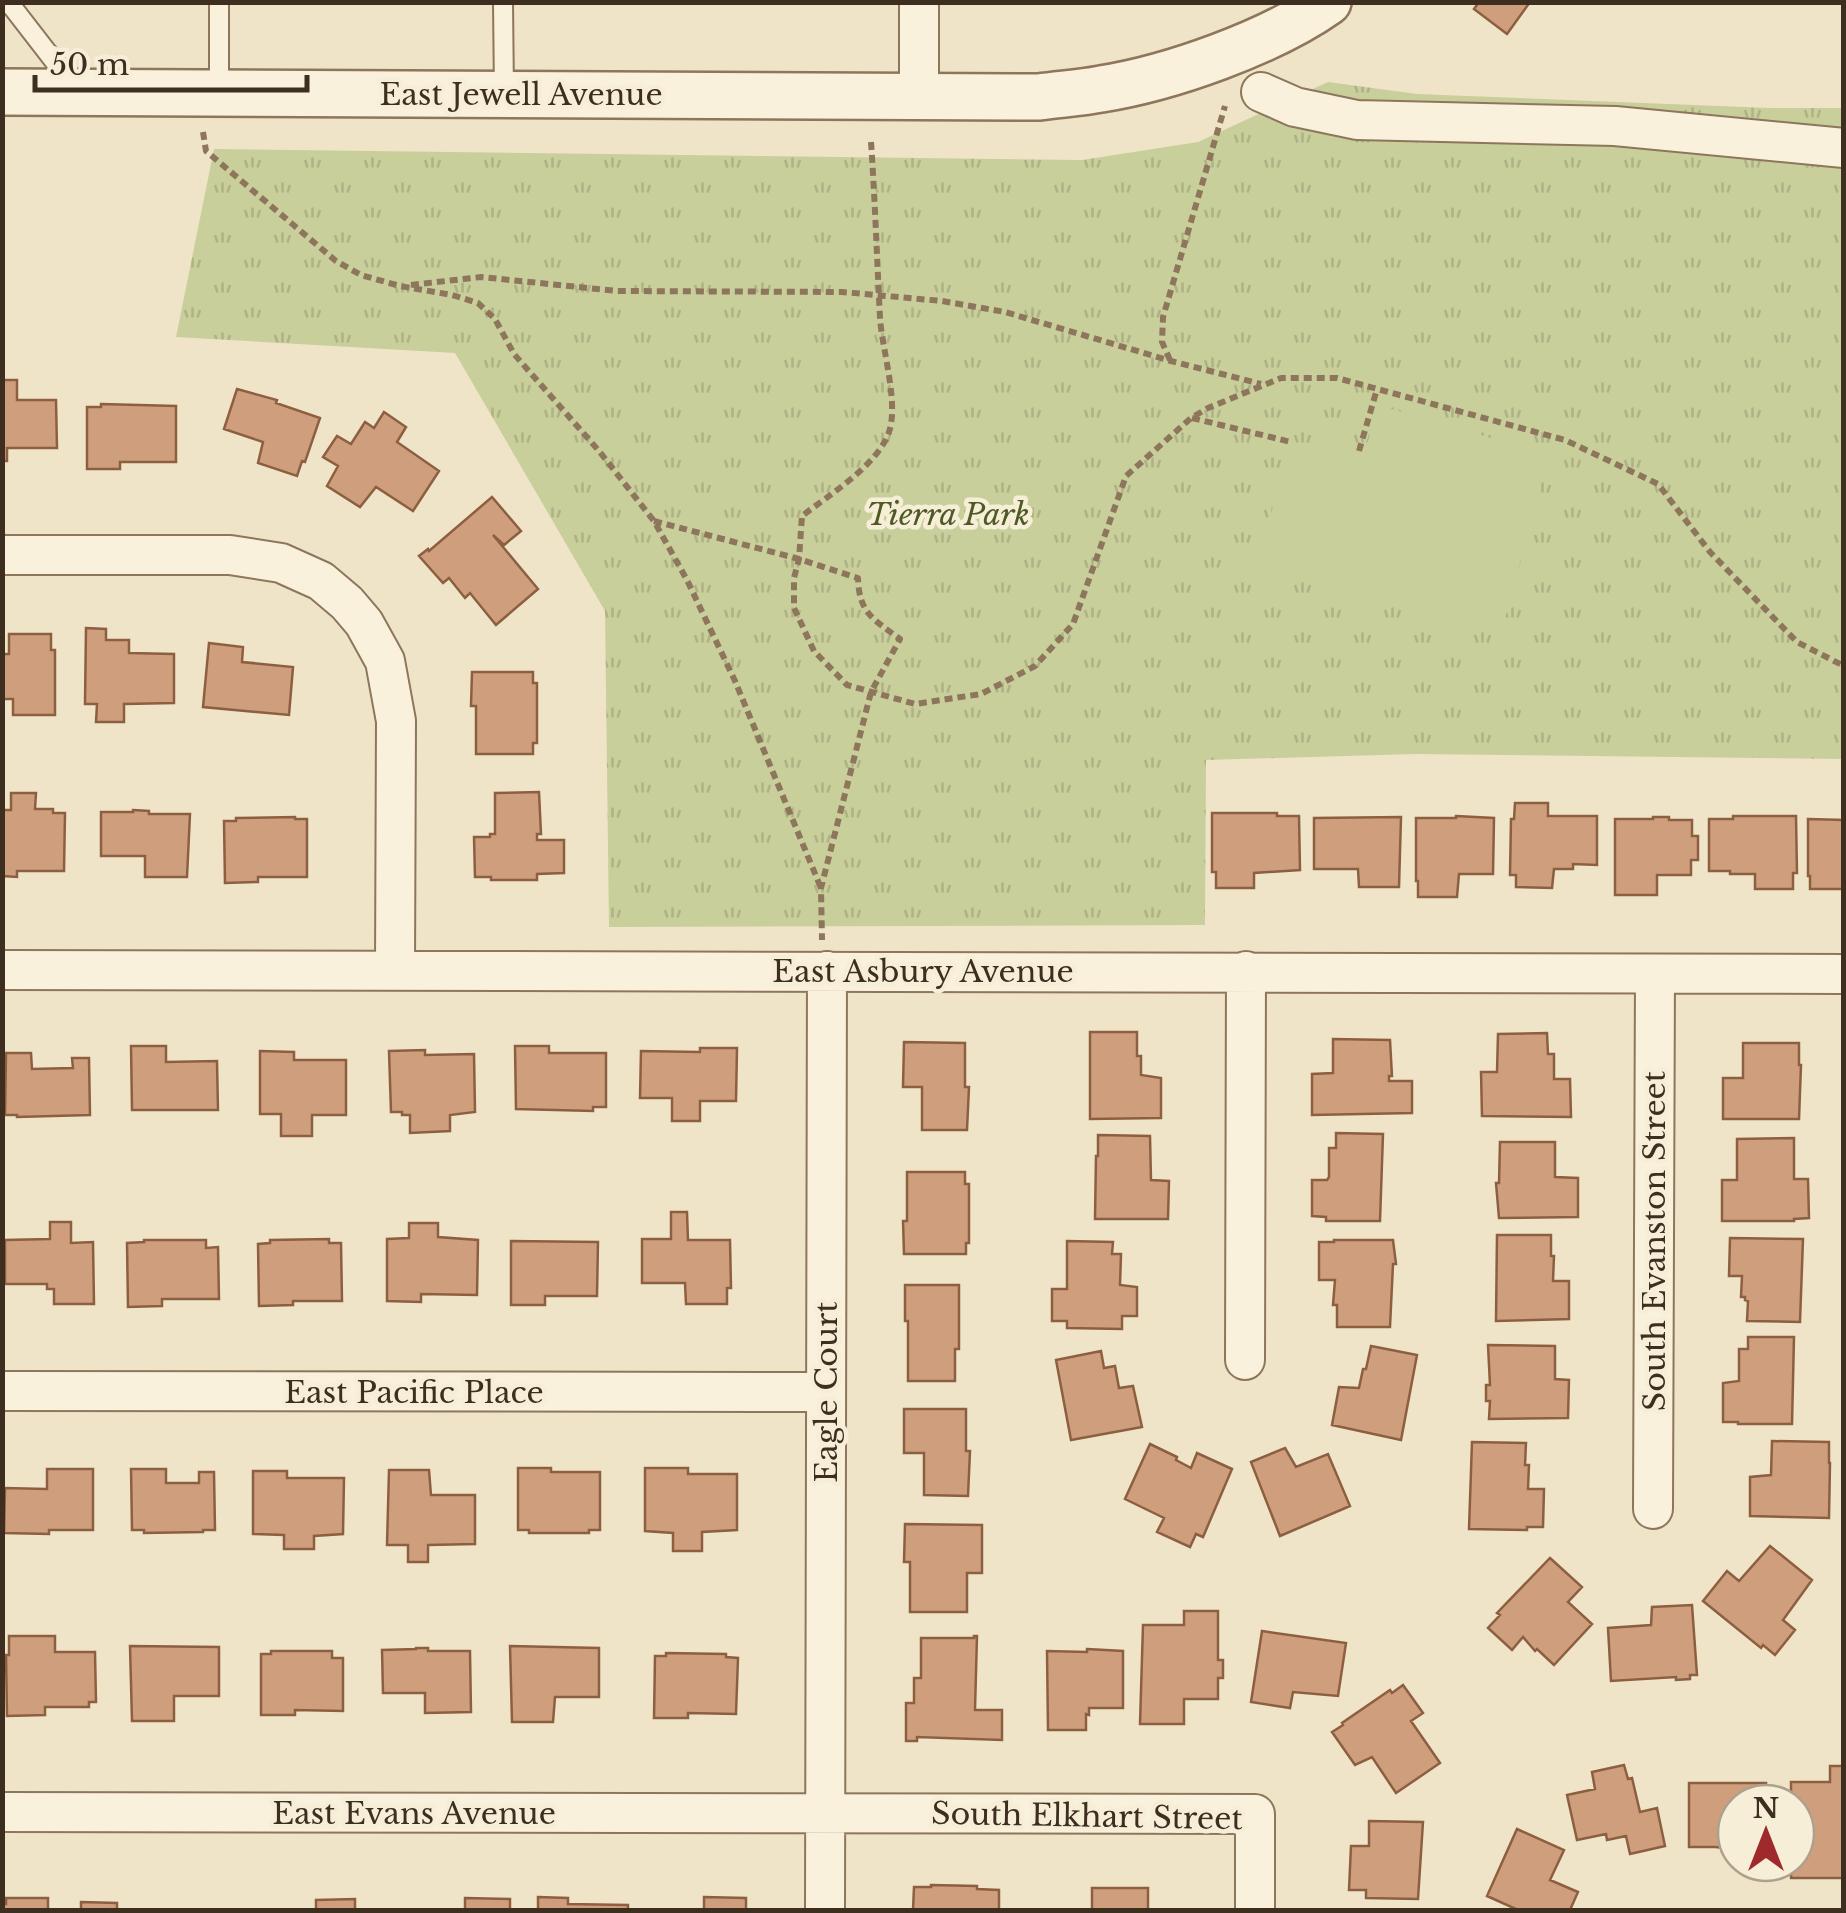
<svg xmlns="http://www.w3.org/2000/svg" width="1846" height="1913" font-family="'Libre Baskerville',serif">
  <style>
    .park { fill: url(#park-tufts) }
    .garden { fill: #c9cf9b }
    .building { fill: #cf9f7d; stroke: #8d5f41; stroke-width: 2.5 }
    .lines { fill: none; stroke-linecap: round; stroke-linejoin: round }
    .service-casing { stroke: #8d765c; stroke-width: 22 }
    .minor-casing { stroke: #8d765c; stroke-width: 42 }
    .tertiary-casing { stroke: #8d765c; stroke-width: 50 }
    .path { stroke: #8d765c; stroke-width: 6; stroke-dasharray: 8 5; stroke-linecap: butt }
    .service { stroke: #faf1dc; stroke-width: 18 }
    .minor { stroke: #faf1dc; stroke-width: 38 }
    .tertiary { stroke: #faf1dc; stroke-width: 45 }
    .labels { text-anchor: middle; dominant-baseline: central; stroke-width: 9; stroke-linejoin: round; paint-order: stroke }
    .street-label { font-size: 30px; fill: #3d2e20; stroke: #f7eed8 }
    .park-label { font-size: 30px; font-style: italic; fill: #4d5a26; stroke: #f7eed8 }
  </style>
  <defs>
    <pattern id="park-tufts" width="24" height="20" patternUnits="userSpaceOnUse" patternTransform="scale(2.5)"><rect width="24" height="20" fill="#c9cf9b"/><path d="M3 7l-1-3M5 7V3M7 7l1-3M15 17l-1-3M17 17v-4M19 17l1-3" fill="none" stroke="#aeb285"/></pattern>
  </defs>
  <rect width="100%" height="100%" fill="#f0e4c8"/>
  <path class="park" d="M1328 82 1417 94 1770 108H1843V759L1415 754 1206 760 1205 925 609 927 605 611 455 353 176 337 214 149 1082 160 1198 142Z"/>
  <path class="garden" d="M1378 405 1549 455 1500 637 1328 587 1256 568 1291 442 1362 463Z"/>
  <path class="building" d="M1479 2H1530L1507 34 1474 9Z
    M2 380H17V400H56L57 448H7V461H2Z
    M237 389 277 400 276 403 320 418 305 462 302 461 297 476 258 463 263 442 224 429Z
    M101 404 176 406V462H120V469H87V407H101Z
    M384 412 406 427 397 442 439 471 413 511 376 487 360 507 327 486 338 466 323 457 337 436 351 444 365 422 374 428Z
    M492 497 521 531 504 545 493 535 538 589 496 625 470 593 465 598 449 578 443 583 419 556 428 549 429 551Z
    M86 628 106 629V640H129V653L174 654V703L124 704V722H96L97 704H85Z
    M9 634H51V650H55V715H13V699H2V654H9Z
    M209 643 243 647 242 662 293 667 289 715 203 707Z
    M472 672H533V683H537V743H533V754H476V706H471Z
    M539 792 541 834H537V840H564V873L537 874V880H491V877H475L474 837H490V834H495V793Z
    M11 793H36L35 809H53V813H65L64 871H17V877L2 876V810H11Z
    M1515 803H1548V816H1597V865L1573 864V869H1554L1552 888 1516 887V875H1510L1511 819H1514Z
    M133 810 149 811V814H190L187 877H145V856H101V812H133Z
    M1212 813H1277V816H1299L1300 870 1254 873V888H1216V872H1212Z
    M1456 816 1494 818 1493 874H1459L1457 897H1418V881H1416V818H1456Z
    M1733 816H1796L1797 873H1793V889H1755V874H1730V871H1709V819H1733Z
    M295 817V819H307V877H258V882L225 883 224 821H236V818Z
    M1401 817 1399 887H1359L1358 869H1314V818Z
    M1653 817H1669V820H1692V836H1698V860H1691V875H1657V895H1615V819H1653Z
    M1808 819 1844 820V889H1810V876H1808Z
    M1090 1032H1137V1056H1141V1075L1161 1078V1118L1090 1119Z
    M1547 1033 1548 1054H1554V1079H1570L1571 1117 1482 1116 1481 1072H1497L1498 1034Z
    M1333 1039 1390 1040 1392 1076H1389V1081H1412V1113L1312 1115V1074L1333 1073Z
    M904 1042 965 1043V1087H969L967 1130H922V1087H903Z
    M1743 1043H1799V1065H1801L1799 1119H1723V1078H1743Z
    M131 1046H166V1062L217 1061 218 1110H132Z
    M515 1046H549V1053H606V1107H593V1111L516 1109Z
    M700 1048H737L736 1101H700V1121H672V1098H640L641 1051 700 1052Z
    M425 1050V1055L474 1054 475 1112 450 1115V1131L410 1133V1115H402V1112H391L389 1051Z
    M260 1051 294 1052V1060H346V1115H312V1136H281V1114H260Z
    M6 1053H31L32 1069 73 1068 72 1058H89L90 1115 17 1117V1115H5Z
    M1336 1133 1383 1134 1380 1221H1326V1217L1312 1216V1180H1327L1329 1177V1148H1336Z
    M1098 1135 1150 1136 1151 1180 1169 1181 1168 1219H1095L1096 1156H1098Z
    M1794 1138V1179H1808L1809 1218 1794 1219V1221H1722V1180H1737V1139Z
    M1500 1142H1555V1177L1578 1178V1217L1499 1218 1496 1183H1499Z
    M907 1172H965V1184H969V1243H966V1254H904L903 1221H907Z
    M671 1212H687L688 1240H730L731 1288H727V1304H686L685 1283H642V1239H671Z
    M50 1222H71V1243L93 1242 94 1304H54V1289H47V1284H5V1240L50 1239Z
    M409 1223H438V1237L478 1240 477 1295 421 1294V1302L387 1301V1239L409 1238Z
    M1497 1235H1551V1256H1554L1553 1281H1569V1319L1496 1321Z
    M1730 1238 1803 1239 1800 1322 1747 1321 1748 1301 1745 1300V1297H1741L1742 1276H1729Z
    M329 1239V1243H341L342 1301H293V1305L259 1306 258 1244 270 1243V1240Z
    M144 1240H206V1248L218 1247 219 1299H162V1306L128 1307 127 1243 144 1242Z
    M1334 1240H1393L1396 1264H1393L1390 1327H1337V1305H1333L1335 1280H1319V1242H1334Z
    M511 1241 598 1242 597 1296H545V1305H511Z
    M1067 1241 1113 1242 1112 1254H1121L1120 1285 1137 1287V1316H1122V1329L1067 1328V1321H1052V1289H1067Z
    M905 1285H959V1349H955V1381H908V1321H905Z
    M1748 1337H1794L1792 1424H1738V1422H1723V1383L1739 1381V1349H1748Z
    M1488 1345 1555 1346V1379L1569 1380 1568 1418 1489 1419 1490 1401H1486V1385H1490Z
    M1371 1346 1417 1355 1401 1440 1332 1425 1339 1387 1359 1388 1363 1369H1366Z
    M1101 1351 1104 1368 1115 1366 1119 1388 1133 1386 1142 1427 1071 1440 1056 1360Z
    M904 1409H966V1451H970L968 1496 924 1495V1453H904Z
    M1772 1441 1829 1442V1463H1830L1829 1518 1750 1516V1477L1771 1475Z
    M1472 1442 1526 1443 1525 1465H1529L1528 1489H1544L1543 1527H1527V1530L1469 1529Z
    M1150 1444 1177 1457 1176 1460 1191 1468 1197 1453 1232 1469 1203 1537 1196 1534 1190 1547 1157 1532 1164 1518 1125 1499Z
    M1285 1448 1296 1467 1328 1454 1350 1506 1280 1536 1251 1462Z
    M518 1468H551V1472H600V1530H589V1533H529V1530H518Z
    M645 1468H688V1474H737V1530L702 1532V1551H673V1533L645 1531Z
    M47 1469H93V1530H49V1534L4 1533 5 1488 47 1489Z
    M131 1469H166V1483H199V1472H214L215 1530H203V1532L144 1533V1530H132Z
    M389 1470H429L431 1495H475V1544L428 1545V1562H408V1545H387Z
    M253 1471H287V1478H344L343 1534 314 1536V1549H284V1535L253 1534Z
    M905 1524 982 1525V1573H967V1612H910V1562H904Z
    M1770 1546 1812 1580 1783 1620 1795 1630 1775 1655 1763 1645 1761 1648 1703 1601 1727 1571 1739 1581Z
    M1550 1558 1582 1587 1568 1602 1592 1624 1554 1665 1537 1649 1535 1651 1523 1637 1512 1650 1488 1628 1500 1615 1497 1613Z
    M1692 1605 1697 1675H1690V1679L1676 1680V1677L1611 1681 1608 1628 1651 1625 1652 1607Z
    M1184 1611H1218V1660H1223V1678H1218V1699H1184V1724H1140L1143 1625H1184Z
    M1262 1631 1346 1643 1338 1696 1293 1692 1290 1708 1251 1702Z
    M9 1636H55V1652H95L96 1702H89V1707H45V1715L7 1716 6 1655H9Z
    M974 1636H977L975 1710H1002V1740L917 1737V1741H906V1703H914V1678H921V1638H974Z
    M130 1646 219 1647V1696H174V1721H132Z
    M510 1646 599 1648V1697H555L553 1722H512Z
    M416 1648H428V1651H470L471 1712 425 1713V1693H383L382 1650 416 1649Z
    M1087 1649 1123 1651V1708H1089V1715L1086 1714V1730H1048L1047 1651 1087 1652Z
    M271 1651H332V1658H343V1711L295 1710V1715H261V1654H271Z
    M666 1653 726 1654V1657L738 1658 736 1714 688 1713V1718H654L655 1656H666Z
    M1403 1685 1423 1713 1411 1721 1440 1763 1396 1793 1372 1757 1355 1765 1332 1732 1343 1725 1342 1723 1390 1690 1392 1693Z
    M1624 1765 1628 1779 1632 1778 1640 1812 1657 1808 1665 1846 1630 1854 1626 1836 1607 1840 1606 1834 1577 1840 1567 1795 1595 1789 1592 1772Z
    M1830 1766H1844V1878H1791V1863H1796V1803H1791V1782H1830Z
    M1689 1783H1766V1803H1736V1851H1725V1848L1715 1847H1689Z
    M1369 1821 1423 1822 1418 1899 1366 1898V1890H1349L1351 1846H1369Z
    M1517 1829 1564 1850 1550 1880 1578 1892 1570 1910H1518L1487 1896Z
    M931 1885 977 1886V1889L999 1890V1910H913L914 1887H931Z
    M1092 1888H1148V1910H1092Z
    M538 1897 568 1898V1904L628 1905V1910H538Z
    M704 1897 746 1898V1910H704Z
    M6 1898H48V1910H2V1904H6Z
    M465 1898 510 1899V1910H465Z
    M355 1899V1910H316V1900Z
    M81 1902 117 1903V1910H81Z"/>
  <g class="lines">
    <g class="service-casing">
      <path id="service" d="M219 2V92
        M503 2 504 94
        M2 4H10L75 88"/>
    </g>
    <g class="minor-casing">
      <path id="minor" d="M1261 92 1295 107 1357 120 1615 126 1844 148
        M919 96V2
        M2 555H230L281 563 321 581 347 603 364 623 385 661 396 721 395 970
        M2 970 1844 974
        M1245 1360 1246 971
        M2 1391 826 1392
        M1653 1509 1655 974
        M2 1812 1255 1814V1910
        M825 1910 827 971"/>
    </g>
    <g class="tertiary-casing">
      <path id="tertiary" d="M2 92 1039 97C1060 94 1081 93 1101 89 1170 78 1270 43 1328 2"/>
    </g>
    <path class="path" d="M203 132 206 151 336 261 361 275 400 286 452 295 478 303 495 319 514 354 599 451 654 521 687 580 735 681 821 888
      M871 142C875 200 877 259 880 318 882 349 899 403 889 432 878 465 829 495 802 516L799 559 794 578V608L814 651 847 685 915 704 981 694 1035 666 1073 624 1126 476 1191 418 1208 408 1281 378H1337L1565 440 1658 484 1710 552 1797 642 1844 666
      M411 285 481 277 617 291 842 292 942 301 1005 312 1171 361 1261 384
      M1170 360 1162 342 1163 317 1225 106
      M1192 418 1291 442
      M1359 451 1377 389
      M654 521 799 559 858 578C859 613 873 619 900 639L871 692 821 888 822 940"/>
    <use href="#service" class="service"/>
    <use href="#minor" class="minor"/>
    <use href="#tertiary" class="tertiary"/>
  </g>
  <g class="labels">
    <g class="street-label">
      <text x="521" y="94">East Jewell Avenue</text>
      <text x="923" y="971">East Asbury Avenue</text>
      <text transform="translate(1654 1241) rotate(-90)">South Evanston Street</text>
      <text x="414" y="1392">East Pacific Place</text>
      <text transform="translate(826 1392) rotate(-90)">Eagle Court</text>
      <text x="414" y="1813">East Evans Avenue</text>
      <text transform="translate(1087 1816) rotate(1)">South Elkhart Street</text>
    </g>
    <g class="park-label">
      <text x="948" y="514">Tierra Park</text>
    </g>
  </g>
  <rect width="1846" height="1913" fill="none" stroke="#3d2e20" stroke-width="10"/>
  <g transform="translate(1766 1833)"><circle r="48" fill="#f7eed8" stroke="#ada18e" stroke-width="2.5"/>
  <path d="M0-8L18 38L0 25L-18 38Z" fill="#9e2a2b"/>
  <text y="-15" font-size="28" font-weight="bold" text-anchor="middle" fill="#3d2e20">N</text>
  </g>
  <path d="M35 75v15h272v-15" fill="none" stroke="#3d2e20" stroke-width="5"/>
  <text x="50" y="75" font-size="30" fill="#3d2e20" stroke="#f7eed8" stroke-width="8" paint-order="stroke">50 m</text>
</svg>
